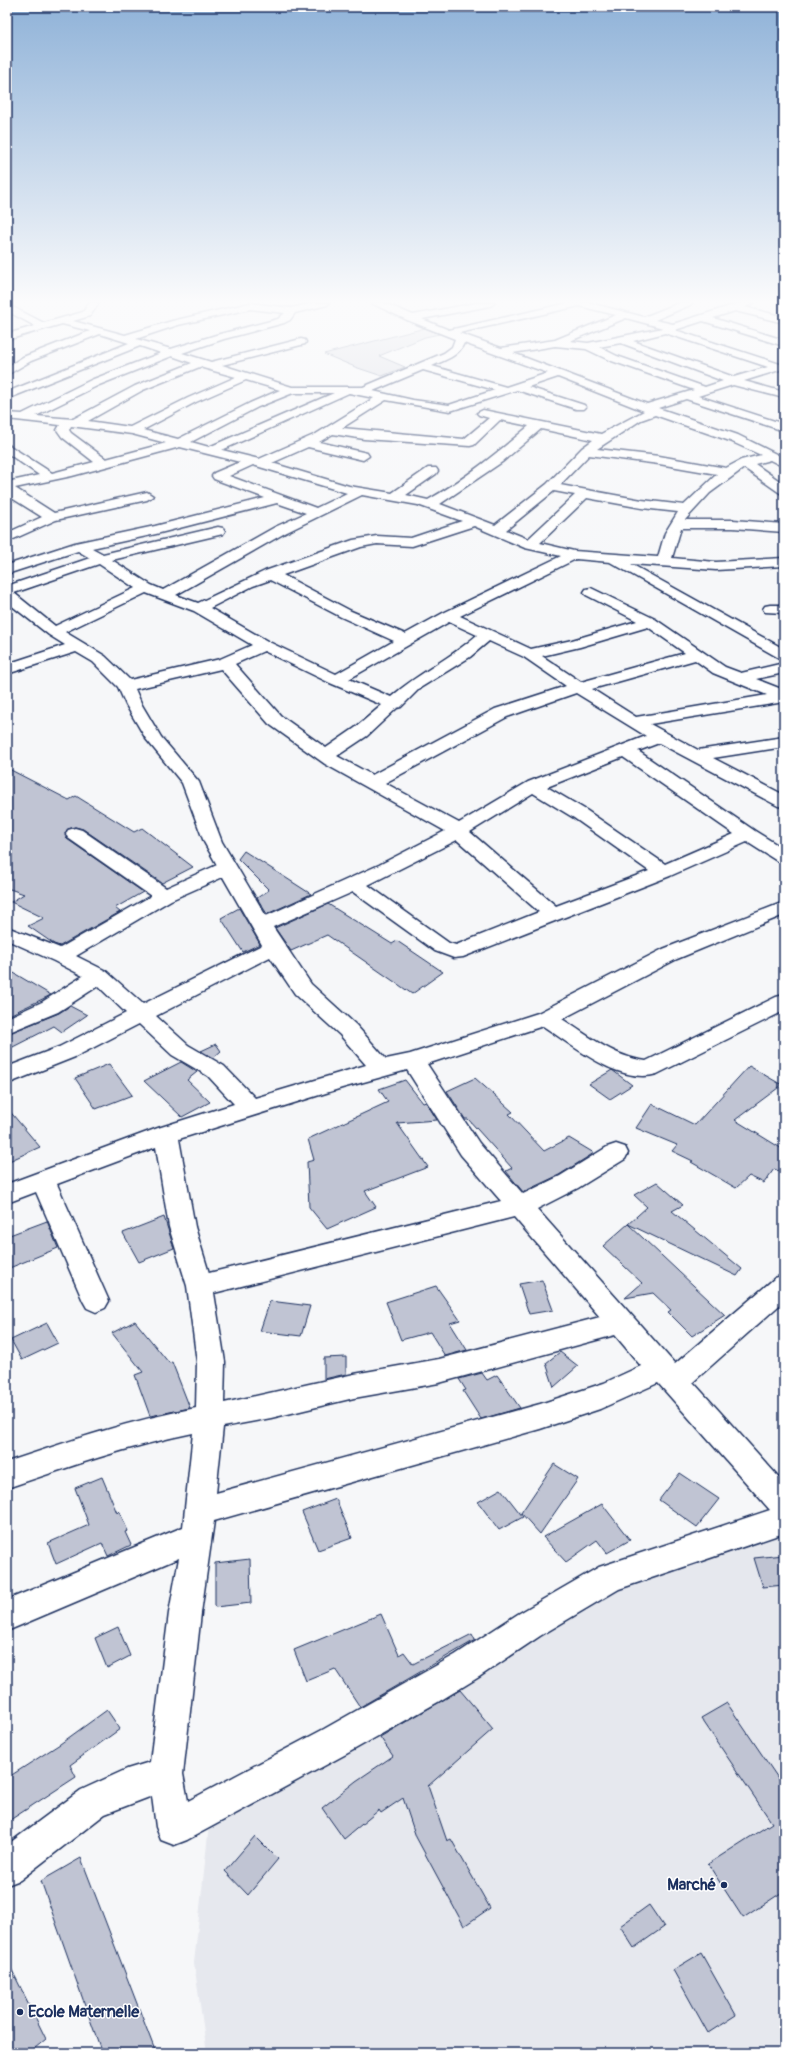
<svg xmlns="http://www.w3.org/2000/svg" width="791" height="2060" font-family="Pangolin,sans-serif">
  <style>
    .built { fill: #e6e8ee }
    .green { fill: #d6d9e2; stroke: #7884a0 }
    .building { fill: #c0c4d3; stroke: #1b2f5e }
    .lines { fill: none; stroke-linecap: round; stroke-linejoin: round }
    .street-casing { stroke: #1b2f5e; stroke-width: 3 }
    .street { fill: #fff; fill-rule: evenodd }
    .poi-dot { fill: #1b2f5e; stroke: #fff; stroke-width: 1.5 }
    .labels { text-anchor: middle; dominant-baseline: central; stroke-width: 3; stroke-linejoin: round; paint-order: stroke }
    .near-poi-label { font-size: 16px; font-weight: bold; fill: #1b2f5e; stroke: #fff; text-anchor: end }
  </style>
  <rect width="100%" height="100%" fill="#f6f7f9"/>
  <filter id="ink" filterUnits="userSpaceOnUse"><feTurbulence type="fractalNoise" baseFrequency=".025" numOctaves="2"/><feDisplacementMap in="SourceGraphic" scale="8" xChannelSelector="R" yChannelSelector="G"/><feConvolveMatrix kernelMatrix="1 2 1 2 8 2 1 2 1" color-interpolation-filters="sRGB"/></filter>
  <g filter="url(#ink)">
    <path class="built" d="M784 1527V2053H207L194 1963 210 1816 602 1583Z"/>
    <path class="green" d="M429 327 444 333 425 337 379 356 405 367 382 376 355 367 324 354Z"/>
    <path class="building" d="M7 768 69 800 76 796 134 832 142 828 193 867 162 883 83 829 75 827 68 829 65 833 67 839 143 892 115 908 120 912 60 946 54 944 28 926 44 918 11 902 24 894 7 888Z
      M244 851 311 894 267 914 257 898 269 890 238 859Z
      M328 904 392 944 397 941 443 972 412 994 327 935 291 951 275 928Z
      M239 908 260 944 243 952 221 918Z
      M7 969 51 995 7 1016Z
      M70 1006 87 1015 62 1032 54 1026 7 1050V1034L59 1013Z
      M216 1044 221 1051 213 1058 201 1051Z
      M181 1062 197 1072 187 1080 210 1102 182 1117 144 1081Z
      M109 1064 132 1095 96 1109 75 1078Z
      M749 1066 782 1085 735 1120 784 1150V1173L774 1169 764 1183 749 1176 736 1188 691 1162 693 1161 672 1151 677 1145 636 1128 652 1104 695 1125Z
      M612 1070 632 1085 610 1099 589 1084Z
      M475 1078 513 1112 509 1114 544 1151 569 1138 594 1153 559 1175 523 1192 506 1171 512 1168 468 1119H465L447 1091Z
      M405 1080 423 1103 426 1102 437 1120 397 1123 428 1167 365 1191 376 1207 327 1229 309 1207 307 1162 314 1160 308 1139 388 1102 379 1089Z
      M7 1108 40 1147 7 1162Z
      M657 1182 683 1205 672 1211 742 1269 737 1276 628 1224 647 1207 634 1195Z
      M164 1217 174 1248 139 1262 123 1233Z
      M47 1221 58 1248 7 1269V1236Z
      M628 1224 678 1271 725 1315 692 1336 668 1312 671 1310 653 1293 625 1298 642 1283 603 1246Z
      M542 1280 553 1310 529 1314 519 1284Z
      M436 1286 460 1320 450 1323 467 1350 445 1356 430 1332 401 1340 386 1302Z
      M270 1301 310 1306 301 1336 260 1331Z
      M135 1321 169 1363 172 1362 190 1408 150 1416 135 1375 143 1372 112 1333Z
      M47 1323 58 1343 22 1360 11 1340Z
      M560 1352 578 1366 554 1387 546 1363Z
      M346 1357V1374L324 1379V1358Z
      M482 1373 487 1380 497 1375 520 1408 481 1419 463 1391 466 1390 459 1379Z
      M554 1464 578 1479 540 1534 521 1513Z
      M680 1473 719 1499 697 1527 659 1500Z
      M102 1477 117 1513 119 1511 128 1531 125 1532 131 1545 108 1556 102 1543 56 1564 48 1543 89 1525 75 1488Z
      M501 1489 523 1517 499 1530 478 1502Z
      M336 1499 352 1538 318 1550 302 1512Z
      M602 1504 630 1540 607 1553 597 1540 566 1562 543 1537Z
      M784 1555V1585L763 1587 754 1558Z
      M250 1559 251 1603 215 1607V1563Z
      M381 1614 399 1655 404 1652 413 1664 472 1634 475 1640 360 1707 335 1669 306 1681 294 1650Z
      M118 1627 130 1656 107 1668 95 1638Z
      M460 1690 493 1729 428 1786 447 1841 451 1839 490 1908 464 1926 416 1837 403 1798 381 1813 379 1810 344 1839 322 1808 356 1781 393 1756 380 1737Z
      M727 1703 784 1787V1891L743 1918 708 1864 772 1823 701 1718Z
      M107 1710 120 1729 70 1765 76 1777 7 1822V1778L60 1744Z
      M255 1836 278 1859 248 1895 225 1871Z
      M81 1858 156 2053H102L41 1881Z
      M649 1905 664 1927 634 1948 620 1926Z
      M701 1953 736 2015 708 2033 673 1970Z
      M7 1960 46 2039 29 2053H7Z"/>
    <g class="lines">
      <g class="street-casing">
        <path id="street" d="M89 303H99L90 316 73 321 125 335 172 321 250 303 291 308 313 303H329L327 305 295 313 290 320 284 323 224 339 182 353 211 362 301 339 305 340 306 342 305 344 222 365 292 387H363L444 353 452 347 455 339 407 320 371 303H384L413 315 476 303H495L490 306 422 319 449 330 568 303H590L644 317 679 303H692L690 305 655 320 673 324 740 303H754L745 307 784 317V323L735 311 713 318 784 340V346L703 321 675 330 783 365V369L744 381 784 392V398L733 385 698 396 784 424V431L686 399 658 408 738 435 784 458V467L770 460 755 464 784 484V494L780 493 744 468 710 493 685 520H733L784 524V532L733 528H681L672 558 716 562 784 558V566L716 570 631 564 784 649V660L779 658 610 562 576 559 460 616 531 649 572 640 637 621 586 595 584 592 586 589 591 588 655 619 725 667 741 673 784 663V673L756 679 784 690V702L650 724 698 750 784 737V747L713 758 784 795V807L778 806 659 743 638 751 755 831 784 849V863L777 861 747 842 670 876 463 957 454 958 435 951 353 892 273 927 311 984 356 1025 386 1059 410 1054 538 1013 663 949 784 902V915L677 959 562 1019C589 1036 614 1057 646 1061L776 997 784 995V1011L657 1074C619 1085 574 1046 543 1026L427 1064 479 1143 523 1194 560 1176 607 1147 616 1144 625 1147 628 1153 625 1159 578 1188 537 1209 675 1364 775 1278 784 1275V1301L693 1382 784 1483V1533L619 1589 540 1636 479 1677 438 1702 348 1753 187 1840 174 1845 161 1840 156 1827 152 1796 105 1814 20 1880 7 1885V1845L81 1790 127 1769 150 1762 169 1613 179 1558 7 1631V1600L183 1527 193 1433C129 1446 68 1467 7 1488V1462C69 1441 131 1420 196 1408L197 1362 187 1286 169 1227 156 1147 57 1184 109 1301 105 1308 96 1312 87 1308 83 1301 36 1192 7 1203V1184L158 1128 234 1104 208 1076 172 1055 139 1024 75 1057 7 1084V1067L59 1047 126 1013 98 986 58 1012 7 1033V1018L42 1002 83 976 54 961 7 940V927L60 948 151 896 68 838 66 834 68 830 75 828 82 830 166 888 217 865 204 842 182 783 146 739 126 705 118 687 93 662 76 652 7 674V664L65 645 49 635 7 602V586L90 558 78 551 7 574V565L75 543 155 526 265 498 214 479 212 476 214 473 240 462 180 447 72 476 15 488 54 513 147 492 153 496 147 500 56 520 7 542V533L42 517 7 495V482L39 475 7 453V444L52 473 94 462 62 437 57 430 60 425 7 419V413L22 414 91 380 161 353 140 346 7 399V392L129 343 100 334 31 361 7 375V367L23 357 90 331 62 324 7 340V334L35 326 7 311V304L44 323 83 312ZM579 306 616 315 555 340 501 348 459 333ZM250 309 285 313 278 319 216 335 171 349 136 339 178 325ZM626 318 663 328 588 343 570 341ZM665 333 768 367 734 377 633 341ZM464 343 548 373 506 387 432 366C445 360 459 356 464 343ZM621 343 723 381 705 387 617 356 599 347ZM555 346 586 349 609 360 694 390 647 404 513 353ZM172 356 192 363 135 386 73 419 36 416 99 385ZM202 366 203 368 236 377 188 398 130 427 88 421 143 390ZM423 370 495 390 449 405 413 400 373 391ZM558 377 644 411 601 434 483 410 477 413 479 415 489 418 464 439 342 428 386 400 450 411 517 390 576 409H584L586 407 584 405 528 387ZM246 380 280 390 250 403 178 439 143 430 196 402ZM293 393H334L209 447 191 442 258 407ZM349 393 374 398 316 434 259 459 222 450ZM655 415 730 441 761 455 741 460 726 468 659 456 597 449 641 420ZM500 420 529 426C497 453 465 479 428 500L406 495 436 474 438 471 436 468H428L392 493 349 486 272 463 308 447 363 460 369 456 367 453 319 442 333 434 364 439 470 446 474 445ZM71 426 132 434 166 443 106 459 71 433 69 430ZM541 429 593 440 582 448 547 484 495 525 440 504 502 462ZM589 455 659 464 717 474 684 505 642 500 560 485ZM253 465 347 493 316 508 229 476ZM554 491 575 495 528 539 506 530ZM362 495 418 505 462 521 411 538 377 536 353 540 265 571 198 603 176 595 285 533ZM587 498 642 508 678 512 665 533 658 557 574 551 540 543ZM277 503 306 513 275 527 163 590 151 585 112 560 223 534 225 531 223 528 218 527 103 554 92 548 156 534ZM474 526 525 548 561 556 443 613 405 634 351 611 283 575 361 547 377 544 412 546ZM99 564 135 588 55 626 14 593ZM270 580 341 617 394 641 336 674 269 642 210 608 253 586ZM146 593 194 611 252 645 220 659 130 680 105 656 65 632ZM449 622 477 635C450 659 418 673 391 697L349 679ZM648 627 685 653 581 682 542 656 580 647ZM489 641 524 657 566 686 495 709 372 775 337 756 367 736 397 708 401 707 420 688 470 657ZM264 651 330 683 382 705 355 728 326 748 281 716 235 664ZM695 660 713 673 767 695 636 717 592 689ZM221 669 269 724 325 764 445 831 379 865 266 916 222 842 199 782 161 737 142 705 135 689ZM576 693 646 736 528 782 459 823 385 783 507 717ZM623 757 734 834 665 864 586 810 547 787ZM533 793 574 818 649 871 556 906 470 832ZM457 840 539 912 456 945 449 943 368 885ZM223 877 262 945 143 1004 106 971 76 956 171 900ZM270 957 295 994 340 1035 366 1065 255 1098 224 1066 188 1045 156 1016ZM407 1070 461 1155 501 1201 209 1273 195 1227 179 1139 342 1088ZM514 1217 600 1317 439 1359 354 1374 224 1403 225 1362 214 1293ZM615 1335 641 1366 604 1383 540 1404 216 1493 223 1427 271 1418 354 1398 439 1383ZM658 1383 770 1510 599 1567 518 1614 455 1655 414 1678 324 1729 188 1801 183 1774 201 1613 214 1521 540 1429 600 1409Z
          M770 605H784V613L765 612 763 609 765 606Z"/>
      </g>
      <use href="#street" class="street"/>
    </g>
  </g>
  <linearGradient id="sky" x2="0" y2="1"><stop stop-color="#8fb2d8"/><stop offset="0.51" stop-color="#fbfbfc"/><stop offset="1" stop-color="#fbfbfc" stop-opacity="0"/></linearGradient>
  <rect width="791" height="591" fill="url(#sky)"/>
  <g class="poi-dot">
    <circle cx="724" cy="1885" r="4"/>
    <circle cx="20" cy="2012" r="4"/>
  </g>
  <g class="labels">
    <g class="near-poi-label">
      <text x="716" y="1885">Marché</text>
      <text x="28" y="2012" text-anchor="start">Ecole Maternelle</text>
    </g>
  </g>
  <rect width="791" height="2060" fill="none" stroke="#fff" stroke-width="24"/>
  <rect x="12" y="12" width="767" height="2036" fill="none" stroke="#1b2f5e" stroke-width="1.5" filter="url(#ink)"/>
</svg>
